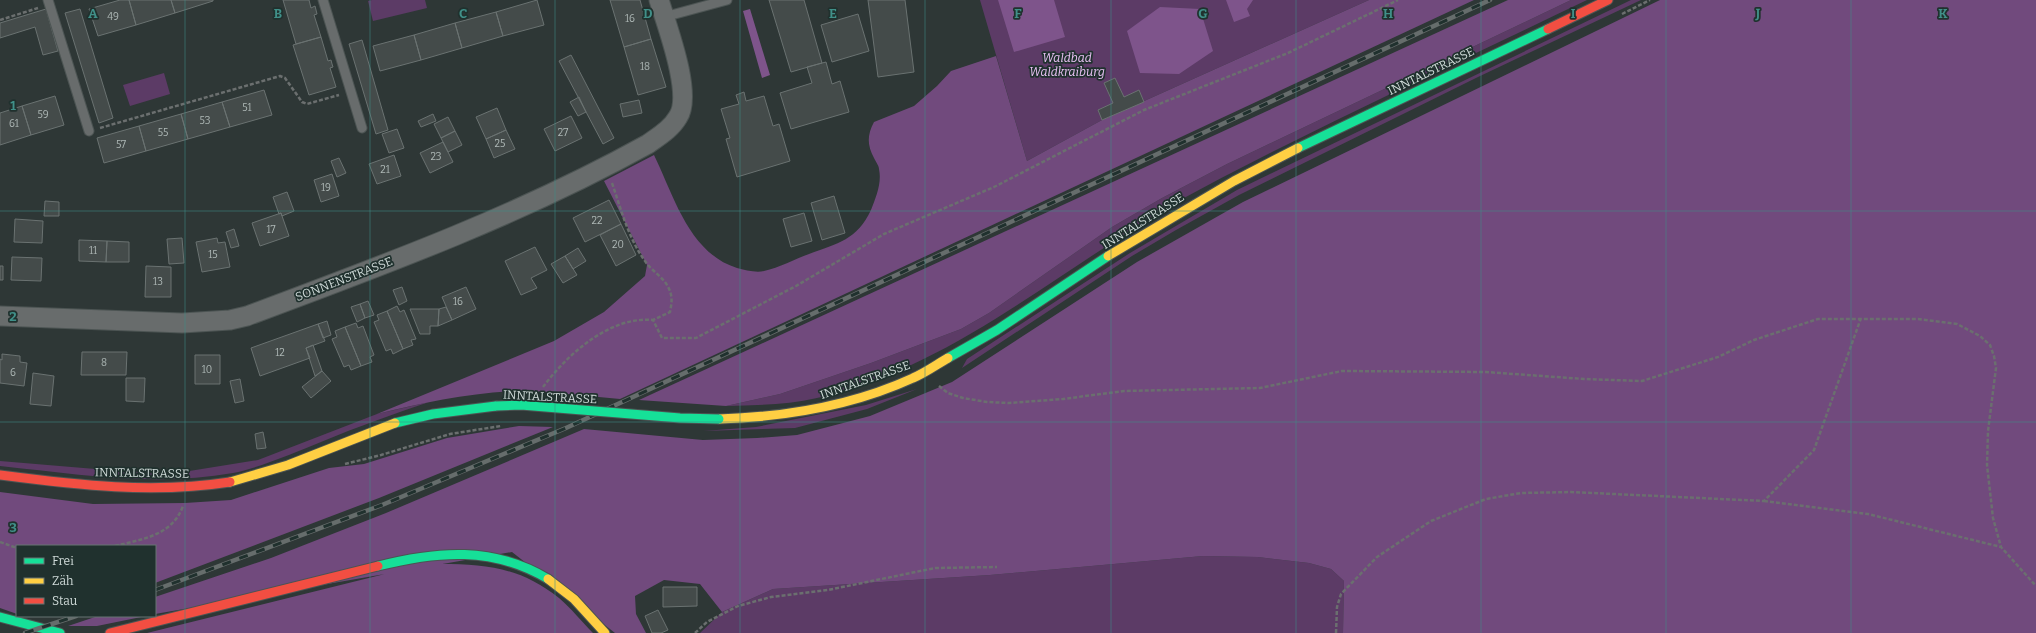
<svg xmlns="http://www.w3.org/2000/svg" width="2036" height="633" font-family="Bitter,serif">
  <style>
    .green { fill: #5c3b66 }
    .forest { fill: #714a7d }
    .water { fill: #7e548b }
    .building { fill: #444b4a; stroke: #6a7271 }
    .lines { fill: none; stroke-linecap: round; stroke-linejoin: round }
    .lane-casing { stroke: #4c5453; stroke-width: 11 }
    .street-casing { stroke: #4c5453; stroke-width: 21 }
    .fast-casing { stroke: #4c5453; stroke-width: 11 }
    .slow-casing { stroke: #4c5453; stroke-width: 11 }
    .jam-casing { stroke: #4c5453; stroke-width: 11 }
    .path { stroke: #6b6f6f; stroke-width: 2.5; stroke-dasharray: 4 2; stroke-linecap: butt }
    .lane { stroke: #686c6c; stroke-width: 9 }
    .street { stroke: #686c6c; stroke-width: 19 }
    .fast { stroke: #16e098; stroke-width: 9 }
    .slow { stroke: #ffcf43; stroke-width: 9 }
    .jam { stroke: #f24e42; stroke-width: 9 }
    .rail-casing { stroke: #666d6c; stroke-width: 4.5 }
    .rail { stroke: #20312e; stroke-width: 3; stroke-dasharray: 9; stroke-linecap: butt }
    .fast-bridge-casing { stroke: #4c5453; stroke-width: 11; stroke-linecap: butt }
    .fast-bridge { stroke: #16e098; stroke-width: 9 }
    .grid { fill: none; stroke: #409089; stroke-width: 1; stroke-opacity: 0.55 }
    .labels { text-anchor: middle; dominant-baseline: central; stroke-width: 3.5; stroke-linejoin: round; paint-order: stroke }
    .number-label { font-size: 10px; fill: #aeb8b6 }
    .park-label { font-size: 12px; font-style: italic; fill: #e9c1f4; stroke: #20312e }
    .street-label { font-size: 12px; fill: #d1dcda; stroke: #20312e }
    .grid-label { font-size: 13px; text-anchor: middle; font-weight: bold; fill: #409089; stroke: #20312e; stroke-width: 3.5; stroke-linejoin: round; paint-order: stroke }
  </style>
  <rect width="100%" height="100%" fill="#2e3736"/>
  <path class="green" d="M372 0H425L427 8 373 21 368 1Z
    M980 0H1369L1102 120 1027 161Z
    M1571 0H1587C1448 67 1307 131 1171 205 1150 216 1130 231 1110 244 1017 304 927 373 817 398 787 405 756 405 726 406L780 394 871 363 961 329 989 313 1112 227 1162 198 1227 164Z
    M1631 0H1641L1478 77 1239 195 1176 230 1132 256 962 368 967 359 1130 253 1237 190Z
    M164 73 170 94 130 106 123 85Z
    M917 389 867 409 795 428 703 431 756 427 866 405Z
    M429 402C393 414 357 427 321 442 296 452 259 468 233 473 156 487 76 474 0 466V461L143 473H177L258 460 377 414Z
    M1203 556 1258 557 1309 563 1331 569 1344 581 1343 633H700L722 612 773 589 990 575Z"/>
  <path class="forest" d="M1369 0H1474L620 399C585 396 550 391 516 391 468 393 423 403 377 414L554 341 604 312 645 276 647 265 604 181 654 155C674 196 689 253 737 268 745 270 756 273 764 271 779 268 795 259 809 254 838 243 857 240 871 210 876 197 882 183 879 169 879 166 876 162 874 158 867 145 867 135 874 122L914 106 937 86 951 71 996 56 1027 161 1102 120Z
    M1508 0H1571L1227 164 1162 198 1112 227 989 313 961 329 871 363 780 394 726 406 639 400Z
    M1660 0H2036V633H1343L1344 581 1331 569 1309 563 1258 557 1203 556 990 575 773 589 722 612 700 584 664 580 635 596 636 614 646 633H615L512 552 155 614V597L271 558 386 513 584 429 703 440 757 438 797 435 870 416 952 382 1137 262 1243 202Z
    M519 426 553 427 379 498 155 583V546H17V614L0 608V492L93 504 185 503 231 500 329 468 364 464 447 438Z
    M441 564C487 564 521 568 559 598 571 608 582 622 593 633H147L405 569Z
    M98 616H146L97 626H68Z"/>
  <path class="water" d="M998 0H1054L1065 37 1014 52Z
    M1226 0H1253L1247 9 1250 16 1234 22Z
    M1160 7 1200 9 1213 51 1179 74 1140 73 1127 31Z
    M750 9 770 75 762 78 743 11Z"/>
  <path class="building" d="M120 0H129L136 25 98 36 89 9Z
    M129 0H171L175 13 136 25Z
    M171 0H213V1L175 13Z
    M283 0H309L311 8 315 6 317 14 314 15 321 37 296 44Z
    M537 0 544 25 503 36 496 12Z
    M610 0H640L651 39 624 47Z
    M769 0H804L822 63 791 72Z
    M868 0H905L914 72 878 77Z
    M46 9 58 51 43 55 35 27 0 38V23Z
    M80 9 113 118 99 123 65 13Z
    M496 12 503 36 462 48 455 23Z
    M858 14 869 51 832 62 821 25Z
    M455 23 462 48 421 60 414 35Z
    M414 35 421 60 380 71 373 46Z
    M321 37 328 61 331 60 332 64 333 67 330 68 336 87 309 95 293 45Z
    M651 39 666 87 638 95 624 47Z
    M362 40 388 130 376 134 349 44Z
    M571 55 614 138 603 144 559 61Z
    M826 62 832 84 840 81 849 112 791 129 780 93 812 83 807 67Z
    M1115 78 1124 97 1139 90 1144 102 1102 120 1098 110 1113 103 1104 83Z
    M264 90 272 115 230 127 222 102Z
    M744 92 746 101 764 96 773 126 779 124 790 161 737 177 726 139 730 138 721 109 739 104 736 95Z
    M55 96 64 125 31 135 22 106Z
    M579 97 586 112 578 116 570 102Z
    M639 100 642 113 623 117 620 104Z
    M222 102 230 127 188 139 181 114Z
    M22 106 31 135 0 145V113Z
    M497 108 506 130 486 139 476 117Z
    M181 114 188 139 146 151 139 126Z
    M433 114 436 121 421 127 418 121Z
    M571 116 582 138 555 151 544 129Z
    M448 117 455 131 441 138 434 124Z
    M139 126 146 151 104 163 97 138Z
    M397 129 404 148 389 153 382 134Z
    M506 130 515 149 494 158 486 139Z
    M455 131 462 145 448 152 441 138Z
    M443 142 453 162 430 173 420 153Z
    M394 155 401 176 377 184 369 164Z
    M339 158 346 173 337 177 331 161Z
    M332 174 339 196 321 202 314 180Z
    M287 192 294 211 282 216 281 213 279 214 273 197Z
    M834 196 845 233 822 240 811 203Z
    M609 200 621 224 585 242 573 218Z
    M45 201 59 202V216H44Z
    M281 213 289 236 260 246 252 223Z
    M804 213 812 241 791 247 783 219Z
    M15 219 43 221 42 243 14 242Z
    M621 224 636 255 616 266 600 235Z
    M234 229 239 246 231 248 226 232Z
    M182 238 184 263 169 264 167 239Z
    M217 238 218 243 225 242 230 267 202 272 196 242Z
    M79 240 107 241 106 262 79 261Z
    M107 241 129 242V262H106Z
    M535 247 547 270 531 278 537 288 521 295 505 261Z
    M578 248 586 261 573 269 565 256Z
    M565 256 577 275 563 283 551 264Z
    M12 257 42 258 41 281 11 280Z
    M0 266H3V280H0Z
    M146 266 171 267V297H145Z
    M402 287 407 301 399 305 393 290Z
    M466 287 476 309 452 320 442 297Z
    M368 301 374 315 365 318 360 304Z
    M360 304 365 318 357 322 351 307Z
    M397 306 400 312 404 310 416 339 411 340 413 345 403 349 387 311Z
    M446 307 452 320 438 326 439 309Z
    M410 309H439L438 326H430V334H420Z
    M387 311 403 349 393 354 391 349 386 351 374 322 379 320 377 315Z
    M327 321 331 335 323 338 318 324Z
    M356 323 358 328 363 326 374 355 370 357 372 362 361 366 345 327Z
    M318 324 325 341 306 348 310 358 260 376 251 348Z
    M345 327 361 366 351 370 349 365 344 367 332 339 337 337 335 331Z
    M313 345 322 371 315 376 306 348Z
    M82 352H127L126 375H81Z
    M2 354 20 356V362L27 363 24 386 0 383V359L2 360Z
    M195 355H220V384H195Z
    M322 371 331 381 311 398 302 387Z
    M33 373 54 376 51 406 30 404Z
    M126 378H145L144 402 126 401Z
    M240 379 244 401 235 403 230 381Z
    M263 432 266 448 257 449 255 434Z
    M663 587H697V606L663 607Z
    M658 610 668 630 661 633H652L645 616Z"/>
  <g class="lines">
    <g class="lane-casing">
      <path id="lane" d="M48 0 89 131
        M323 0 362 128
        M664 17 727 0"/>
    </g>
    <g class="street-casing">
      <path id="street" d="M0 316 182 323 230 320 247 316C384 265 520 215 648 144 659 136 671 129 678 117 693 95 667 26 659 0"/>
    </g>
    <g class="fast-casing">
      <path id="fast" d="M1298 148 1548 29
        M948 358 997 330 1108 256
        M395 423 433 414 496 406
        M378 566C437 551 493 546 548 579
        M0 617 60 633"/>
    </g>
    <g class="slow-casing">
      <path id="slow" d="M1108 256 1234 181 1298 148
        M719 419C785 417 852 406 913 378 925 373 936 365 948 358
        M230 482 288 465 395 423
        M548 579 574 599 605 633"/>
    </g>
    <g class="jam-casing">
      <path id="jam" d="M1548 29 1608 0
        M0 475C77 485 153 494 230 482
        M110 633 378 566"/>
    </g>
    <path class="path" d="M1622 14 1650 0
      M0 20 38 8
      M100 128 280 76 285 78 302 102 307 104 339 95
      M612 183C622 212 629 241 648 265 654 272 663 278 667 285 673 295 672 302 670 312L653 320
      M939 386 948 393 963 398 987 402 1009 403 1063 399 1124 391 1260 388 1342 371 1486 372 1584 379 1642 381 1718 357 1754 340 1818 319H1918L1957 324 1980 336 1990 345 1994 356 1996 368 1988 431 1987 465 1993 518 2001 547 2036 586
      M543 387C567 355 609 316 653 320L662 338H696L796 286 884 234 994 187 1144 110 1288 53 1398 0
      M345 464 381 455 450 434 501 426
      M1764 501 1868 514 2001 547
      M0 542 17 548
      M115 546C142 539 172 536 183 506
      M695 633 707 622 738 606 771 597 828 590 935 568 997 567
      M1336 633 1337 607 1341 594 1377 557 1431 521 1486 499 1521 493 1571 492 1764 501 1814 450 1861 318"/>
    <use href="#lane" class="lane"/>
    <use href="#street" class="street"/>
    <use href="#fast" class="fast"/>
    <use href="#slow" class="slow"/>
    <use href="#jam" class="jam"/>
    <g class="rail-casing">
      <path id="rail" d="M155 590 382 505 566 428 1490 0
        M25 633 76 616"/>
    </g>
    <use href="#rail" class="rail"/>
    <g class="fast-bridge-casing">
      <path id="fast-bridge" d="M496 406 521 405 680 418 719 419"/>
    </g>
    <use href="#fast-bridge" class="fast-bridge"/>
  </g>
  <path class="grid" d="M185 0V633M370 0V633M555 0V633M740 0V633M925 0V633M1111 0V633M1296 0V633M1481 0V633M1666 0V633M1851 0V633M0 211H2036M0 422H2036"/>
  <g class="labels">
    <g class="number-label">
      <text x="113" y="17">49</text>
      <text x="630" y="19">16</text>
      <text x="645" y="67">18</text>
      <text x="247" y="108">51</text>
      <text x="43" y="115">59</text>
      <text x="205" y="121">53</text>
      <text x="14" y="124">61</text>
      <text x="163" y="133">55</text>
      <text x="563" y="133">27</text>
      <text x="500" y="144">25</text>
      <text x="121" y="145">57</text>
      <text x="436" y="157">23</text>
      <text x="385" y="170">21</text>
      <text x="326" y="188">19</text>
      <text x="597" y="221">22</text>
      <text x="271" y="230">17</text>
      <text x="618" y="245">20</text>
      <text x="93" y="251">11</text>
      <text x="213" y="255">15</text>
      <text x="158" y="282">13</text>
      <text x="458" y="302">16</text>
      <text x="280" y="353">12</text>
      <text x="104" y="363">8</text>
      <text x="207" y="370">10</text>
      <text x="13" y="373">6</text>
    </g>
    <g class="park-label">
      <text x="1067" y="58">Waldbad<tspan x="1067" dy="14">Waldkraiburg</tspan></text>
    </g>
    <g class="street-label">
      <text transform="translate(1431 71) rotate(-26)">INNTALSTRASSE</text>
      <text transform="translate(1143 221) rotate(-32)">INNTALSTRASSE</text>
      <text transform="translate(344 279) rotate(-21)">SONNENSTRASSE</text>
      <text transform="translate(865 380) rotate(-19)">INNTALSTRASSE</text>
      <text transform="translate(550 397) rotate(3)">INNTALSTRASSE</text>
      <text transform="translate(142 473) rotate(1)">INNTALSTRASSE</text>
    </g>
  </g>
  <g class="grid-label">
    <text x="93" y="18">A</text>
    <text x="278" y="18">B</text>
    <text x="463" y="18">C</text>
    <text x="648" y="18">D</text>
    <text x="833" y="18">E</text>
    <text x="1018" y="18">F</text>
    <text x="1203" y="18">G</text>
    <text x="1388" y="18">H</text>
    <text x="1573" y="18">I</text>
    <text x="1758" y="18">J</text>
    <text x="1943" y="18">K</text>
    <text x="13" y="110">1</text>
    <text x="13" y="321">2</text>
    <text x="13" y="532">3</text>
  </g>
  <rect x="16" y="545" width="140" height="72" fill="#20312e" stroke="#677573"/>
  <rect x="24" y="558" width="20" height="6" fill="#16e098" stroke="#677573"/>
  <text x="52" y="565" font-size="12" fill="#d1dcda">Frei</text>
  <rect x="24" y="578" width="20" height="6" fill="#ffcf43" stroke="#677573"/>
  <text x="52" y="585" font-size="12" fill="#d1dcda">Zäh</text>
  <rect x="24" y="598" width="20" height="6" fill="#f24e42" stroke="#677573"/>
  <text x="52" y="605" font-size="12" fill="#d1dcda">Stau</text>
</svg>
